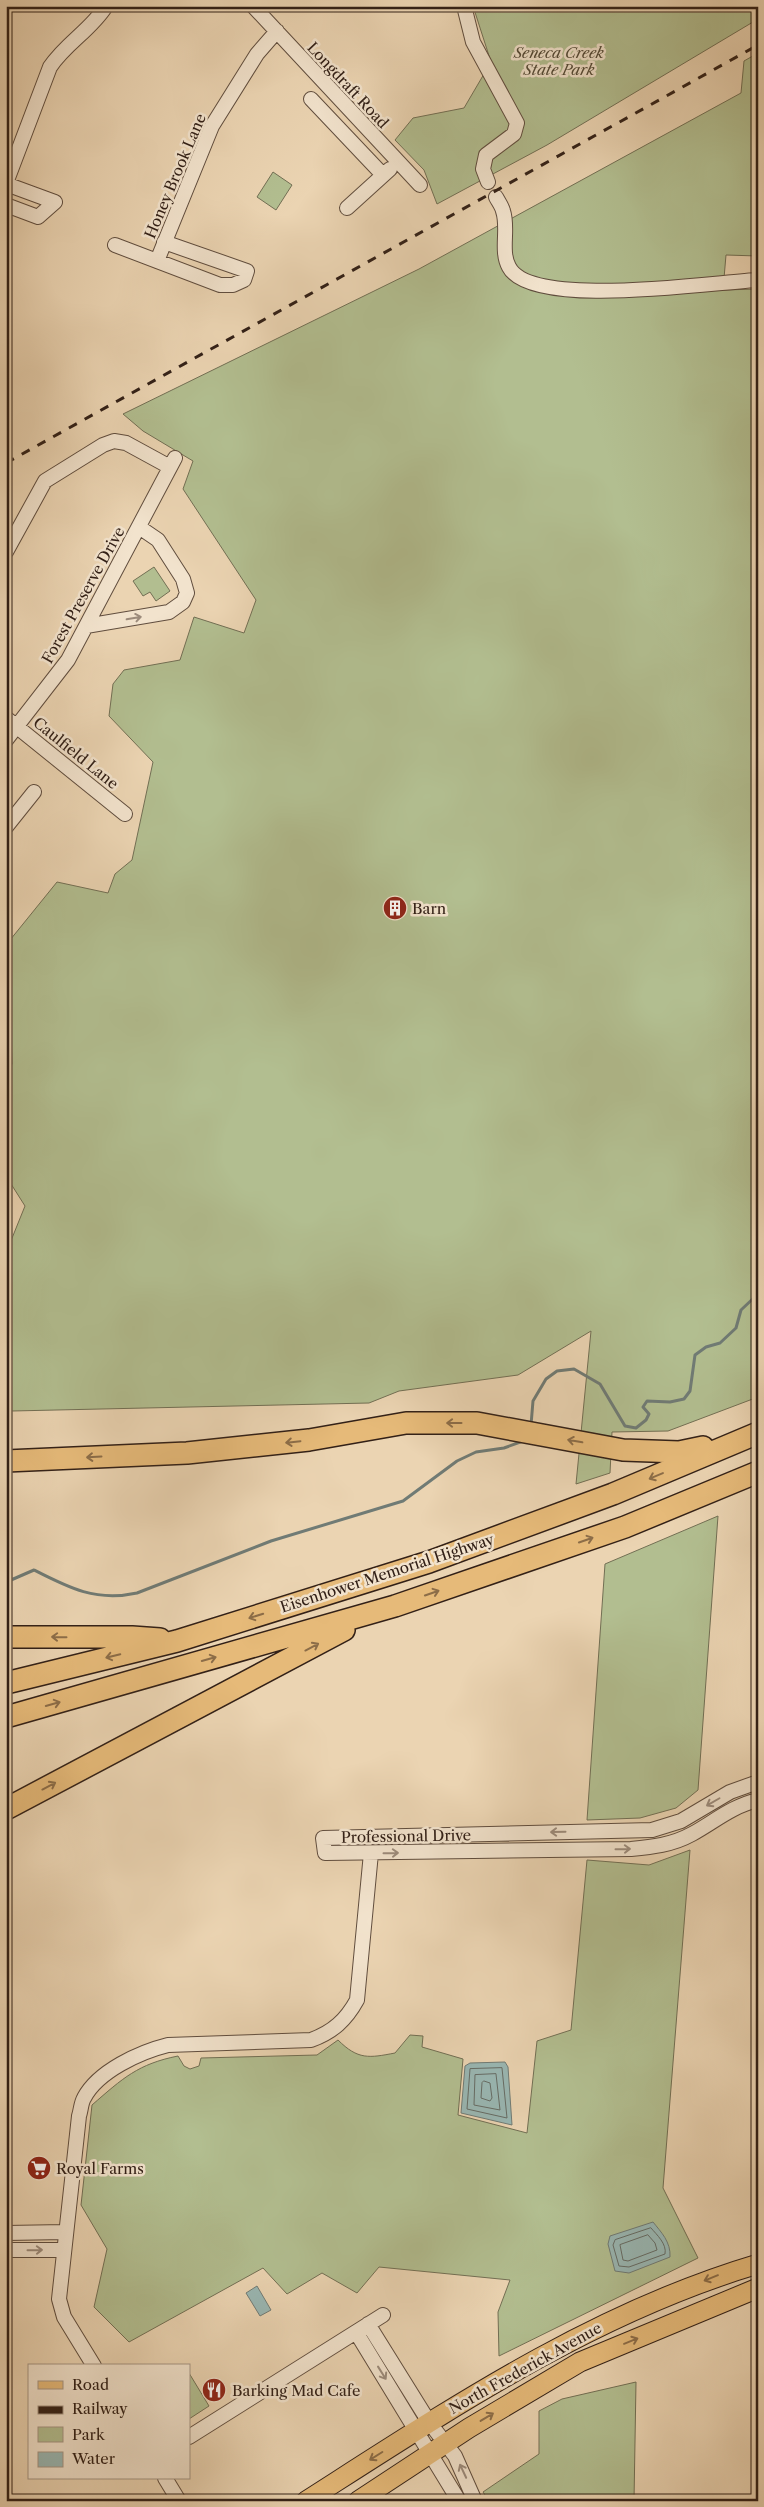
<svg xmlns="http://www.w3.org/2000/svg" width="764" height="2507" font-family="'Libre Caslon Text',serif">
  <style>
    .green { fill: #b2be90; stroke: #726f54 }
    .water { fill: #99b7b3; stroke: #707b75 }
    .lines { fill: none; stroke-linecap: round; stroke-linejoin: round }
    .shore { stroke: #666c65; stroke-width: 1 }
    .stream { stroke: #707b75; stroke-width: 3 }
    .minor-casing { stroke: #604d3e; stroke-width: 16 }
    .major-casing { stroke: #322017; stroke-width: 21 }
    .highway-casing { stroke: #322017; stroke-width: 24 }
    .minor { stroke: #f2e3cd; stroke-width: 14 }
    .major { stroke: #e6ba79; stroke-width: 19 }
    .highway { stroke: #e6ba79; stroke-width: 21 }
    .rail { stroke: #322017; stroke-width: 3; stroke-dasharray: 9 9; stroke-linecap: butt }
    .oneway { stroke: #9c8b7b }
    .oneway2 { stroke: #8c6d48 }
    .labels { text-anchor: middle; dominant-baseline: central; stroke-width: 5; stroke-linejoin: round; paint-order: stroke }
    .park-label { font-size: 15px; font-style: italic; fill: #524835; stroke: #f2e3cd }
    .street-label { font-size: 15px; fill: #322017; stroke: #f2e3cd }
    .poi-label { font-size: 15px; fill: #322017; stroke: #f2e3cd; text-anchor: start }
  </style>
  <rect width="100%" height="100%" fill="#ebd4b2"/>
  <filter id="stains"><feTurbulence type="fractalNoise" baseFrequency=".004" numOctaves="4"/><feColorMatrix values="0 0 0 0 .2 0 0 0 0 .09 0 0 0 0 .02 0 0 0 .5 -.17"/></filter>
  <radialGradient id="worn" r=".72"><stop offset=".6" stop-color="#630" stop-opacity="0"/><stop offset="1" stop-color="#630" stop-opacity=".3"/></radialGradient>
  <path class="green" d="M473 6H758V19L547 145 437 204 424 170 395 140 413 118 464 108 491 62Z
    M758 53V256L726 255 723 290 758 289V1397L668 1431 612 1432 610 1473 576 1484 591 1331 518 1375 399 1391 369 1403 12 1411 6 1407V1253L25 1206 6 1176V1074L12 1064 10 1002 6 992V945L57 882 108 893 115 874 132 860 153 762 109 716 113 684 124 670 180 660 194 617 244 633 256 600 183 489 193 461 143 431 123 414 419 269 741 93 744 61Z
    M273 172 292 185 276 210 257 197Z
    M154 567 170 591 156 601 150 592 143 596 133 581Z
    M718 1516 698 1790 676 1808 640 1818 587 1820 605 1564Z
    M690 1850 663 2188 698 2258 499 2356 498 2312 510 2280 379 2267 357 2293 322 2273 287 2294 263 2268 129 2342 94 2307 107 2249 81 2205 92 2105C123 2078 138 2064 178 2056L184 2066 190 2069 199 2066 201 2058 317 2055 338 2040C358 2060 369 2058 395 2053L410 2035 423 2036 422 2047 463 2059 458 2115 527 2133 537 2041 571 2030 587 1860 649 1865Z
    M189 2373 209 2406 189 2419Z
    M636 2382 634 2501H489L483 2492 539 2454V2411L562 2399Z"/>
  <path class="water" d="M505 2062 508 2067 512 2125 461 2113 465 2066 470 2063Z
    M653 2222C661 2232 671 2242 670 2257L629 2273 615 2271 608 2244 610 2236Z
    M257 2286 271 2310 260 2316 246 2293Z"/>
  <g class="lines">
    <path class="shore" d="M502 2068 507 2118 467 2109 470 2069Z
      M496 2074 500 2110 474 2105 475 2075Z
      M484 2081 490 2083 492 2098 490 2101 481 2098 482 2083Z
      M651 2228C657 2235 667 2244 665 2254L629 2267 619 2266 613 2245 615 2240Z
      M648 2235 655 2243 657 2250 628 2261 623 2260 620 2245Z"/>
    <path class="stream" d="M758 1283 755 1285 758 1292
      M531 1425 533 1401 546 1379 557 1371 574 1369 600 1384 625 1426 636 1428 646 1420 649 1414 643 1407 647 1401 670 1402 684 1399 690 1391 695 1355 706 1347 720 1343 736 1328 741 1310 758 1294
      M6 1578 11 1580 34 1570C69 1588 96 1602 137 1593L271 1541 403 1501 457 1461 476 1452 504 1448 523 1441"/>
    <g class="minor-casing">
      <path id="minor" d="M253 6 420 185
        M464 6 473 42 517 123 514 134 486 155 483 169 488 182
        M311 99 383 175
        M6 183 50 67C66 43 91 30 106 6
        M6 184 55 202 38 217 6 205
        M496 197C498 201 502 206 503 211 509 228 500 251 509 267 531 310 714 282 758 280
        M347 208 390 169
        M115 245 220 285H233L244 280 247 271 164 242
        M157 261 212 126 257 54 277 31
        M6 552 45 481 103 445 114 441 126 443 170 467
        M86 626 169 612 183 602 187 593 183 579 158 540 139 527
        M6 718 125 814
        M6 740 68 660 175 458
        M6 827 34 792
        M758 1782 730 1792 681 1821 652 1830 323 1838 325 1853 631 1849C652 1847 672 1845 692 1834 714 1822 732 1806 758 1800
        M6 2233 65 2232
        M6 2250H64
        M368 2324 429 2422 455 2456 475 2501
        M356 2332 459 2501
        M94 2366 64 2317 59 2299 79 2116C81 2110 81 2103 84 2098 98 2071 140 2052 168 2045L311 2040C333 2032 346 2020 357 2000L371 1853
        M189 2437 383 2315
        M165 2478 179 2501"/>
    </g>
    <g class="major-casing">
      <path id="major" d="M306 2501C450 2409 593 2313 758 2264
        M358 2501 469 2428 580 2362 758 2288"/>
    </g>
    <g class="highway-casing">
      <path id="highway" d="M6 1461 187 1453 309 1440 406 1423H477L623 1450 679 1452 703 1447
        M6 1637H132L160 1639
        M6 1683 177 1641 429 1562 613 1494 758 1433
        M6 1717 395 1606 625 1527 758 1472
        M6 1809 344 1630"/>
    </g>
    <use href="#minor" class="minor"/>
    <use href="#major" class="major"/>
    <use href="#highway" class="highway"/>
    <path class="rail" d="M6 463 758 45"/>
  </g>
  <defs><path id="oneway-shaft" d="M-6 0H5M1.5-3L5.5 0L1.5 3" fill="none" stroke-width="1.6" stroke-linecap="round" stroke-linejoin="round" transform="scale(1.25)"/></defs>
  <g class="oneway">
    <use href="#oneway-shaft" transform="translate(134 618) rotate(-10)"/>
    <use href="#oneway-shaft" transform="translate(713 1802) rotate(150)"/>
    <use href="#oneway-shaft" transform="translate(558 1832) rotate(179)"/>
    <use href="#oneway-shaft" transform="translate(623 1849) rotate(-1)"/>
    <use href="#oneway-shaft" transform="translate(391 1853) rotate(-1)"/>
    <use href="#oneway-shaft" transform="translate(35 2250) rotate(-1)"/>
    <use href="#oneway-shaft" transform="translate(382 2373) rotate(58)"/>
    <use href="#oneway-shaft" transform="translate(463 2471) rotate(-115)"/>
  </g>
  <g class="oneway2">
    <use href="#oneway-shaft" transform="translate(454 1423) rotate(180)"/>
    <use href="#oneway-shaft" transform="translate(575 1441) rotate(-170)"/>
    <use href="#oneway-shaft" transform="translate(293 1442) rotate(174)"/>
    <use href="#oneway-shaft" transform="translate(94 1457) rotate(177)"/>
    <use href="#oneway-shaft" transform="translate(656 1476) rotate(157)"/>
    <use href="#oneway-shaft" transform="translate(586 1540) rotate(-19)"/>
    <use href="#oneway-shaft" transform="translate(432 1593) rotate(-19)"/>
    <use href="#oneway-shaft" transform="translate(256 1616) rotate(163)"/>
    <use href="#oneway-shaft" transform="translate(59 1637) rotate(-179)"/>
    <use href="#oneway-shaft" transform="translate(312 1647) rotate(-28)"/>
    <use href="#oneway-shaft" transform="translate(113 1656) rotate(166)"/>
    <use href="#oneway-shaft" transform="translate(209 1659) rotate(-16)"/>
    <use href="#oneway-shaft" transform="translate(53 1704) rotate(-16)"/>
    <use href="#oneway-shaft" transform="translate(49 1786) rotate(-28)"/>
    <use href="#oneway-shaft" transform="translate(711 2278) rotate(158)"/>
    <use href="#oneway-shaft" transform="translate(631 2341) rotate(-22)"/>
    <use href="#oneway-shaft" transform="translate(487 2417) rotate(-31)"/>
    <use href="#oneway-shaft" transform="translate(376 2456) rotate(148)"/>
  </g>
  <defs>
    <g id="building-disc" transform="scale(1.25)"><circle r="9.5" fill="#8f2418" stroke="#f2e3cd"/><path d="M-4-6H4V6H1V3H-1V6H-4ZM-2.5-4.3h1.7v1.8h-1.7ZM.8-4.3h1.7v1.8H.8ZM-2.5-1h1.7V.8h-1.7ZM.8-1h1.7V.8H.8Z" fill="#fff"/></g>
    <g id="supermarket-disc" transform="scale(1.25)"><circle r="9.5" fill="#8f2418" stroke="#f2e3cd"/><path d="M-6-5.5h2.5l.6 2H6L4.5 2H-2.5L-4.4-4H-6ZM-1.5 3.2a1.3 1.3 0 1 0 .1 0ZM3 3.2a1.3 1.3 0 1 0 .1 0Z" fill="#fff"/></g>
    <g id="restaurant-disc" transform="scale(1.25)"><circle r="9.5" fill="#8f2418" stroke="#f2e3cd"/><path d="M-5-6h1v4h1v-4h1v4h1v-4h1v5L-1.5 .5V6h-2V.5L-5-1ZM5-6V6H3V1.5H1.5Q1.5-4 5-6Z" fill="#fff"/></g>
  </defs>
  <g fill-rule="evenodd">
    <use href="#building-disc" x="395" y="908"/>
    <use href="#supermarket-disc" x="39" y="2168"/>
    <use href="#restaurant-disc" x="214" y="2390"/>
  </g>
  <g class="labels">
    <g class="park-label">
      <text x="559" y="52">Seneca Creek<tspan x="559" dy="17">State Park</tspan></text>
    </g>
    <g class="street-label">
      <text transform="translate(348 85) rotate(47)">Longdraft Road</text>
      <text transform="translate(175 176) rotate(-67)">Honey Brook Lane</text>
      <text transform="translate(83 595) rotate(-61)">Forest Preserve Drive</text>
      <text transform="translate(76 753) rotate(39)">Caulfield Lane</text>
      <text transform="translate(387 1573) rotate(-18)">Eisenhower Memorial Highway</text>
      <text transform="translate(406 1836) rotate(-1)">Professional Drive</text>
      <text transform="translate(525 2368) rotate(-29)">North Frederick Avenue</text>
    </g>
    <g class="poi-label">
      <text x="412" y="908">Barn</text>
      <text x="56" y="2168">Royal Farms</text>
      <text x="232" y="2390">Barking Mad Cafe</text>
    </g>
  </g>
  <rect width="764" height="2507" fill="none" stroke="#ebd4b2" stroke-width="25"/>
  <rect x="8" y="8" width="749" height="2492" fill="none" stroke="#322017" stroke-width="2.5"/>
  <rect x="12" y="12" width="739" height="2482" fill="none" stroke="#322017"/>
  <rect x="28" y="2364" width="162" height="115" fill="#f2e3cd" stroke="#a59584"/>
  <rect x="38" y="2381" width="25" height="8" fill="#e6ba79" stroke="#a59584"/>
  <text x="72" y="2390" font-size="15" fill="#322017">Road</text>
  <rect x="38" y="2406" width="25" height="8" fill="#322017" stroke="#a59584"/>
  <text x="72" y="2414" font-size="15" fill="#322017">Railway</text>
  <rect x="38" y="2427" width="25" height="15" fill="#b2be90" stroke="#a59584"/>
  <text x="72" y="2440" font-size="15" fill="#322017">Park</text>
  <rect x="38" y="2452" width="25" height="15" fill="#99b7b3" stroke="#a59584"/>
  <text x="72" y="2464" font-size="15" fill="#322017">Water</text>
  <rect width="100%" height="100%" filter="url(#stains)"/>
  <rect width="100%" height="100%" fill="url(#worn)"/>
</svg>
